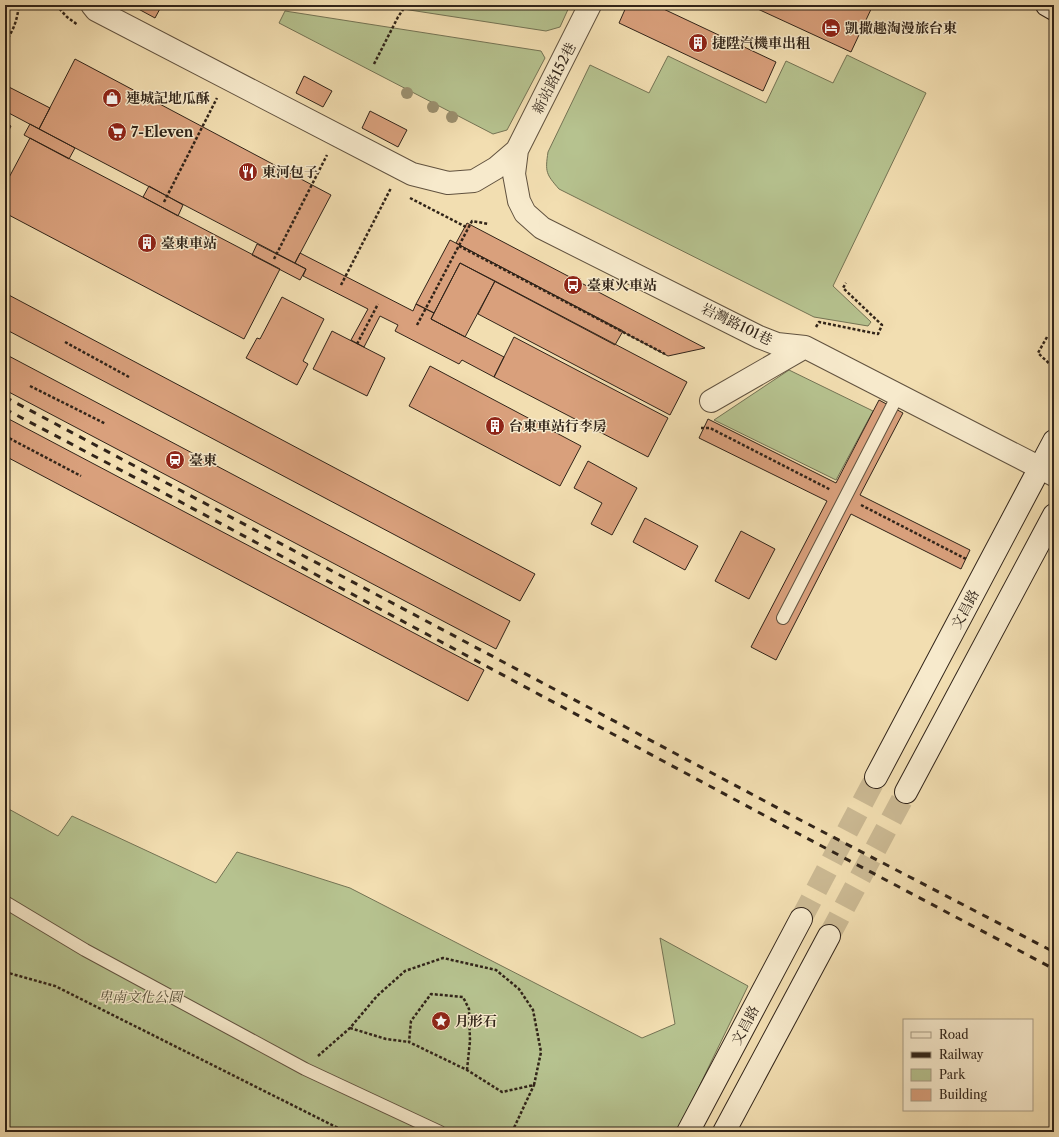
<svg xmlns="http://www.w3.org/2000/svg" width="1059" height="1137" font-family="'Libre Caslon Text','Noto Serif TC',serif">
  <style>
    .green { fill: #b6c28f; stroke: #747354 }
    .building { fill: #d9a07c; stroke: #312419 }
    .lines { fill: none; stroke-linecap: round; stroke-linejoin: round }
    .secondary-tunnel { stroke: #cbb993; stroke-width: 22; stroke-dasharray: 22 11; stroke-linecap: butt }
    .lane-casing { stroke: #61523f; stroke-width: 14 }
    .street-casing { stroke: #61523f; stroke-width: 24 }
    .secondary-casing { stroke: #312419; stroke-width: 24 }
    .path { stroke: #312419; stroke-width: 2.5; stroke-dasharray: 3 2; stroke-linecap: butt }
    .lane { stroke: #f7eacc; stroke-width: 12 }
    .street { stroke: #f7eacc; stroke-width: 22 }
    .secondary { stroke: #f7eacc; stroke-width: 22 }
    .rail { stroke: #312419; stroke-width: 3; stroke-dasharray: 7 7; stroke-linecap: butt }
    .tree { fill: #9a8e6d }
    .labels { text-anchor: middle; dominant-baseline: central; stroke-width: 3; stroke-linejoin: round; paint-order: stroke }
    .poi-label { font-size: 14px; font-weight: bold; fill: #312419; stroke: #f7eacc; text-anchor: start }
    .street-label { font-size: 14px; fill: #312419; stroke: #f7eacc }
    .park-label { font-size: 14px; font-style: italic; fill: #524c36; stroke: #f7eacc }
  </style>
  <rect width="100%" height="100%" fill="#f2deb1"/>
  <filter id="stains"><feTurbulence type="fractalNoise" baseFrequency=".005" numOctaves="4"/><feColorMatrix values="0 0 0 0 .2 0 0 0 0 .09 0 0 0 0 .02 0 0 0 .5 -.17"/></filter>
  <radialGradient id="worn" r=".72"><stop offset=".6" stop-color="#630" stop-opacity="0"/><stop offset="1" stop-color="#630" stop-opacity=".3"/></radialGradient>
  <path class="green" d="M377 5H570L560 27 546 31Z
    M285 11 541 51 545 58 507 130 493 134 279 23Z
    M847 55 926 93 833 286 871 322 868 326 814 317 559 189C546 174 545 172 548 152L590 65 649 93 668 56 766 103 786 61 833 83Z
    M789 370 873 411 836 480 714 420Z
    M5 807 58 836 72 816 216 883 237 852 350 888 642 1038 675 1024 660 938 748 986 677 1132H5Z"/>
  <path class="building" d="M131 5H162L155 18Z
    M627 5H655L776 62 763 91 619 23Z
    M749 5H873L851 52Z
    M75 59 331 195 295 263 39 129Z
    M304 76 332 91 323 107 296 93Z
    M5 85 50 108 39 129 5 111Z
    M370 111 407 130 398 147 362 128Z
    M5 123 11 126 5 138Z
    M30 124 75 148 69 159 24 135Z
    M30 138 280 269 244 339 5 213V185Z
    M149 186 183 205 178 216 143 197Z
    M467 223 705 348 668 356 456 243Z
    M450 240 623 331 615 345 460 263 434 313 416 304Z
    M257 244 306 269 300 280 252 255Z
    M300 253 413 311 416 304 434 313 431 319 504 357 494 377 462 360 459 364 395 331 398 325 380 316 364 347 351 340 368 309 303 276 306 269 295 263Z
    M460 263 495 281 465 337 431 319Z
    M495 281 687 382 670 415 478 314Z
    M5 293 535 574 520 601 5 329Z
    M282 297 324 319 303 361 308 364 297 385 246 358 257 338 260 339Z
    M332 331 385 358 367 396 313 369Z
    M514 337 668 418 648 457 494 377Z
    M5 354 510 621 496 649 5 390Z
    M430 366 581 446 560 486 409 406Z
    M879 400 903 413 860 495 970 550 961 569 851 514 776 660 751 647 827 501 699 438 708 419 836 483Z
    M5 417 484 670 468 701 5 456Z
    M588 461 637 488 612 535 591 524 602 503 574 488Z
    M645 518 698 546 685 570 633 542Z
    M741 531 775 549 749 599 715 581Z"/>
  <g class="lines">
    <path class="secondary-tunnel" d="M801 919 876 777
      M829 936 906 792"/>
    <g class="lane-casing">
      <path id="lane" d="M783 618 898 395
        M5 902 85 950 305 1069 440 1132"/>
    </g>
    <g class="street-casing">
      <path id="street" d="M92 5 96 10 412 174 448 183 474 181 496 168 517 150
        M590 5 517 150 514 174 519 201 525 213 542 228 759 337 777 344 805 347 1054 475
        M711 401 805 347"/>
    </g>
    <g class="secondary-casing">
      <path id="secondary" d="M1047 5 1054 9
        M876 777 1054 441
        M906 792 1054 515
        M688 1132 801 919
        M724 1132 829 936"/>
    </g>
    <path class="path" d="M56 5 67 17 78 25
      M5 42C14 30 17 20 19 5
      M374 64 398 17 406 5
      M410 198 468 228
      M164 202 217 98
      M459 246 665 354
      M274 259 327 155
      M341 285 391 188
      M417 325 472 221 489 224
      M816 327 819 322 878 334 882 325 843 288 846 283
      M1047 337 1038 353 1054 368
      M65 342 129 377
      M357 344 378 304
      M30 386 106 424
      M701 428H710L831 490
      M5 436 81 476
      M861 505 966 559
      M5 972 55 986 346 1132
      M350 1028 386 1039 409 1042
      M318 1056 350 1028 377 996 405 971 443 958 496 970 519 989 533 1010 541 1052 534 1085 502 1092 467 1070 409 1042 411 1021 431 994 463 997 469 1009 470 1041 467 1070
      M512 1132 534 1085"/>
    <use href="#lane" class="lane"/>
    <use href="#street" class="street"/>
    <use href="#secondary" class="secondary"/>
    <path class="rail" d="M5 397 806 823 1054 952
      M5 409 149 485 799 834 1054 969"/>
  </g>
  <g class="tree">
    <circle cx="407" cy="93" r="6"/>
    <circle cx="433" cy="107" r="6"/>
    <circle cx="452" cy="117" r="6"/>
  </g>
  <defs>
    <g id="hotel-disc" transform="scale(1)"><circle r="9.5" fill="#8f2418" stroke="#f7eacc"/><path d="M-6-4.5h1.5V1H6V5H4.5V3h-9V5H-6ZM-4 0a1.8 1.8 0 1 1 3.6 0ZM.5 0V-2.5h3Q6-2.5 6 0Z" fill="#fff"/></g>
    <g id="building-disc" transform="scale(1)"><circle r="9.5" fill="#8f2418" stroke="#f7eacc"/><path d="M-4-6H4V6H1V3H-1V6H-4ZM-2.5-4.3h1.7v1.8h-1.7ZM.8-4.3h1.7v1.8H.8ZM-2.5-1h1.7V.8h-1.7ZM.8-1h1.7V.8H.8Z" fill="#fff"/></g>
    <g id="shop-disc" transform="scale(1)"><circle r="9.5" fill="#8f2418" stroke="#f7eacc"/><path d="M-5-2.5h2.3a2.7 3.5 0 0 1 5.4 0H5L5.5 6h-11ZM-1.5-2.5h3a1.5 2.3 0 0 0-3 0Z" fill="#fff"/></g>
    <g id="supermarket-disc" transform="scale(1)"><circle r="9.5" fill="#8f2418" stroke="#f7eacc"/><path d="M-6-5.5h2.5l.6 2H6L4.5 2H-2.5L-4.4-4H-6ZM-1.5 3.2a1.3 1.3 0 1 0 .1 0ZM3 3.2a1.3 1.3 0 1 0 .1 0Z" fill="#fff"/></g>
    <g id="restaurant-disc" transform="scale(1)"><circle r="9.5" fill="#8f2418" stroke="#f7eacc"/><path d="M-5-6h1v4h1v-4h1v4h1v-4h1v5L-1.5 .5V6h-2V.5L-5-1ZM5-6V6H3V1.5H1.5Q1.5-4 5-6Z" fill="#fff"/></g>
    <g id="bus-disc" transform="scale(1)"><circle r="9.5" fill="#8f2418" stroke="#f7eacc"/><path d="M-5-6H5V4H4V6H2V4H-2V6H-4V4H-5ZM-3.5-4V0h7V-4ZM-3.5 1.2v1.5H-2V1.2ZM2 1.2v1.5H3.5V1.2Z" fill="#fff"/></g>
    <g id="station-disc" transform="scale(1)"><circle r="9.5" fill="#8f2418" stroke="#f7eacc"/><path d="M-3-6H3Q5-6 5-4V2Q5 4 3 4L4.5 6H3L1.5 4h-3L-3 6H-4.5L-3 4Q-5 4-5 2V-4Q-5-6-3-6ZM-3.5-4v3h7v-3ZM-3.5 1v1.5H-2V1ZM2 1v1.5H3.5V1Z" fill="#fff"/></g>
    <g id="sight-disc" transform="scale(1)"><circle r="9.5" fill="#8f2418" stroke="#f7eacc"/><path d="M0-6L1.8-2.2L6-1.7L2.9 1.2L3.7 5.4L0 3.3L-3.7 5.4L-2.9 1.2L-6-1.7L-1.8-2.2Z" fill="#fff"/></g>
  </defs>
  <g fill-rule="evenodd">
    <use href="#hotel-disc" x="831" y="28"/>
    <use href="#building-disc" x="698" y="43"/>
    <use href="#shop-disc" x="112" y="98"/>
    <use href="#supermarket-disc" x="117" y="132"/>
    <use href="#restaurant-disc" x="248" y="172"/>
    <use href="#building-disc" x="147" y="243"/>
    <use href="#bus-disc" x="573" y="285"/>
    <use href="#building-disc" x="495" y="426"/>
    <use href="#station-disc" x="175" y="460"/>
    <use href="#sight-disc" x="441" y="1021"/>
  </g>
  <g class="labels">
    <g class="poi-label">
      <text x="845" y="28">凱撒趣淘漫旅台東</text>
      <text x="712" y="43">捷陞汽機車出租</text>
      <text x="126" y="98">連城記地瓜酥</text>
      <text x="131" y="132">7-Eleven</text>
      <text x="262" y="172">東河包子</text>
      <text x="161" y="243">臺東車站</text>
      <text x="587" y="285">臺東火車站</text>
      <text x="509" y="426">台東車站行李房</text>
      <text x="189" y="460">臺東</text>
      <text x="455" y="1021">月形石</text>
    </g>
    <g class="street-label">
      <text transform="translate(554 78) rotate(-63)">新站路152巷</text>
      <text transform="translate(737 324) rotate(26)">岩灣路101巷</text>
      <text transform="translate(965 609) rotate(-62)">文昌路</text>
      <text transform="translate(745 1025) rotate(-62)">文昌路</text>
    </g>
    <g class="park-label">
      <text x="140" y="997">卑南文化公園</text>
    </g>
  </g>
  <rect width="1059" height="1137" fill="none" stroke="#f2deb1" stroke-width="20"/>
  <rect x="6" y="6" width="1047" height="1125" fill="none" stroke="#312419" stroke-width="2"/>
  <rect x="10" y="10" width="1039" height="1117" fill="none" stroke="#312419"/>
  <rect x="903" y="1019" width="130" height="92" fill="#f7eacc" stroke="#a89b84"/>
  <rect x="911" y="1032" width="20" height="6" fill="#f7eacc" stroke="#a89b84"/>
  <text x="939" y="1039" font-size="12" fill="#312419">Road</text>
  <rect x="911" y="1052" width="20" height="6" fill="#312419" stroke="#a89b84"/>
  <text x="939" y="1059" font-size="12" fill="#312419">Railway</text>
  <rect x="911" y="1069" width="20" height="12" fill="#b6c28f" stroke="#a89b84"/>
  <text x="939" y="1079" font-size="12" fill="#312419">Park</text>
  <rect x="911" y="1089" width="20" height="12" fill="#d9a07c" stroke="#a89b84"/>
  <text x="939" y="1099" font-size="12" fill="#312419">Building</text>
  <rect width="100%" height="100%" filter="url(#stains)"/>
  <rect width="100%" height="100%" fill="url(#worn)"/>
</svg>
